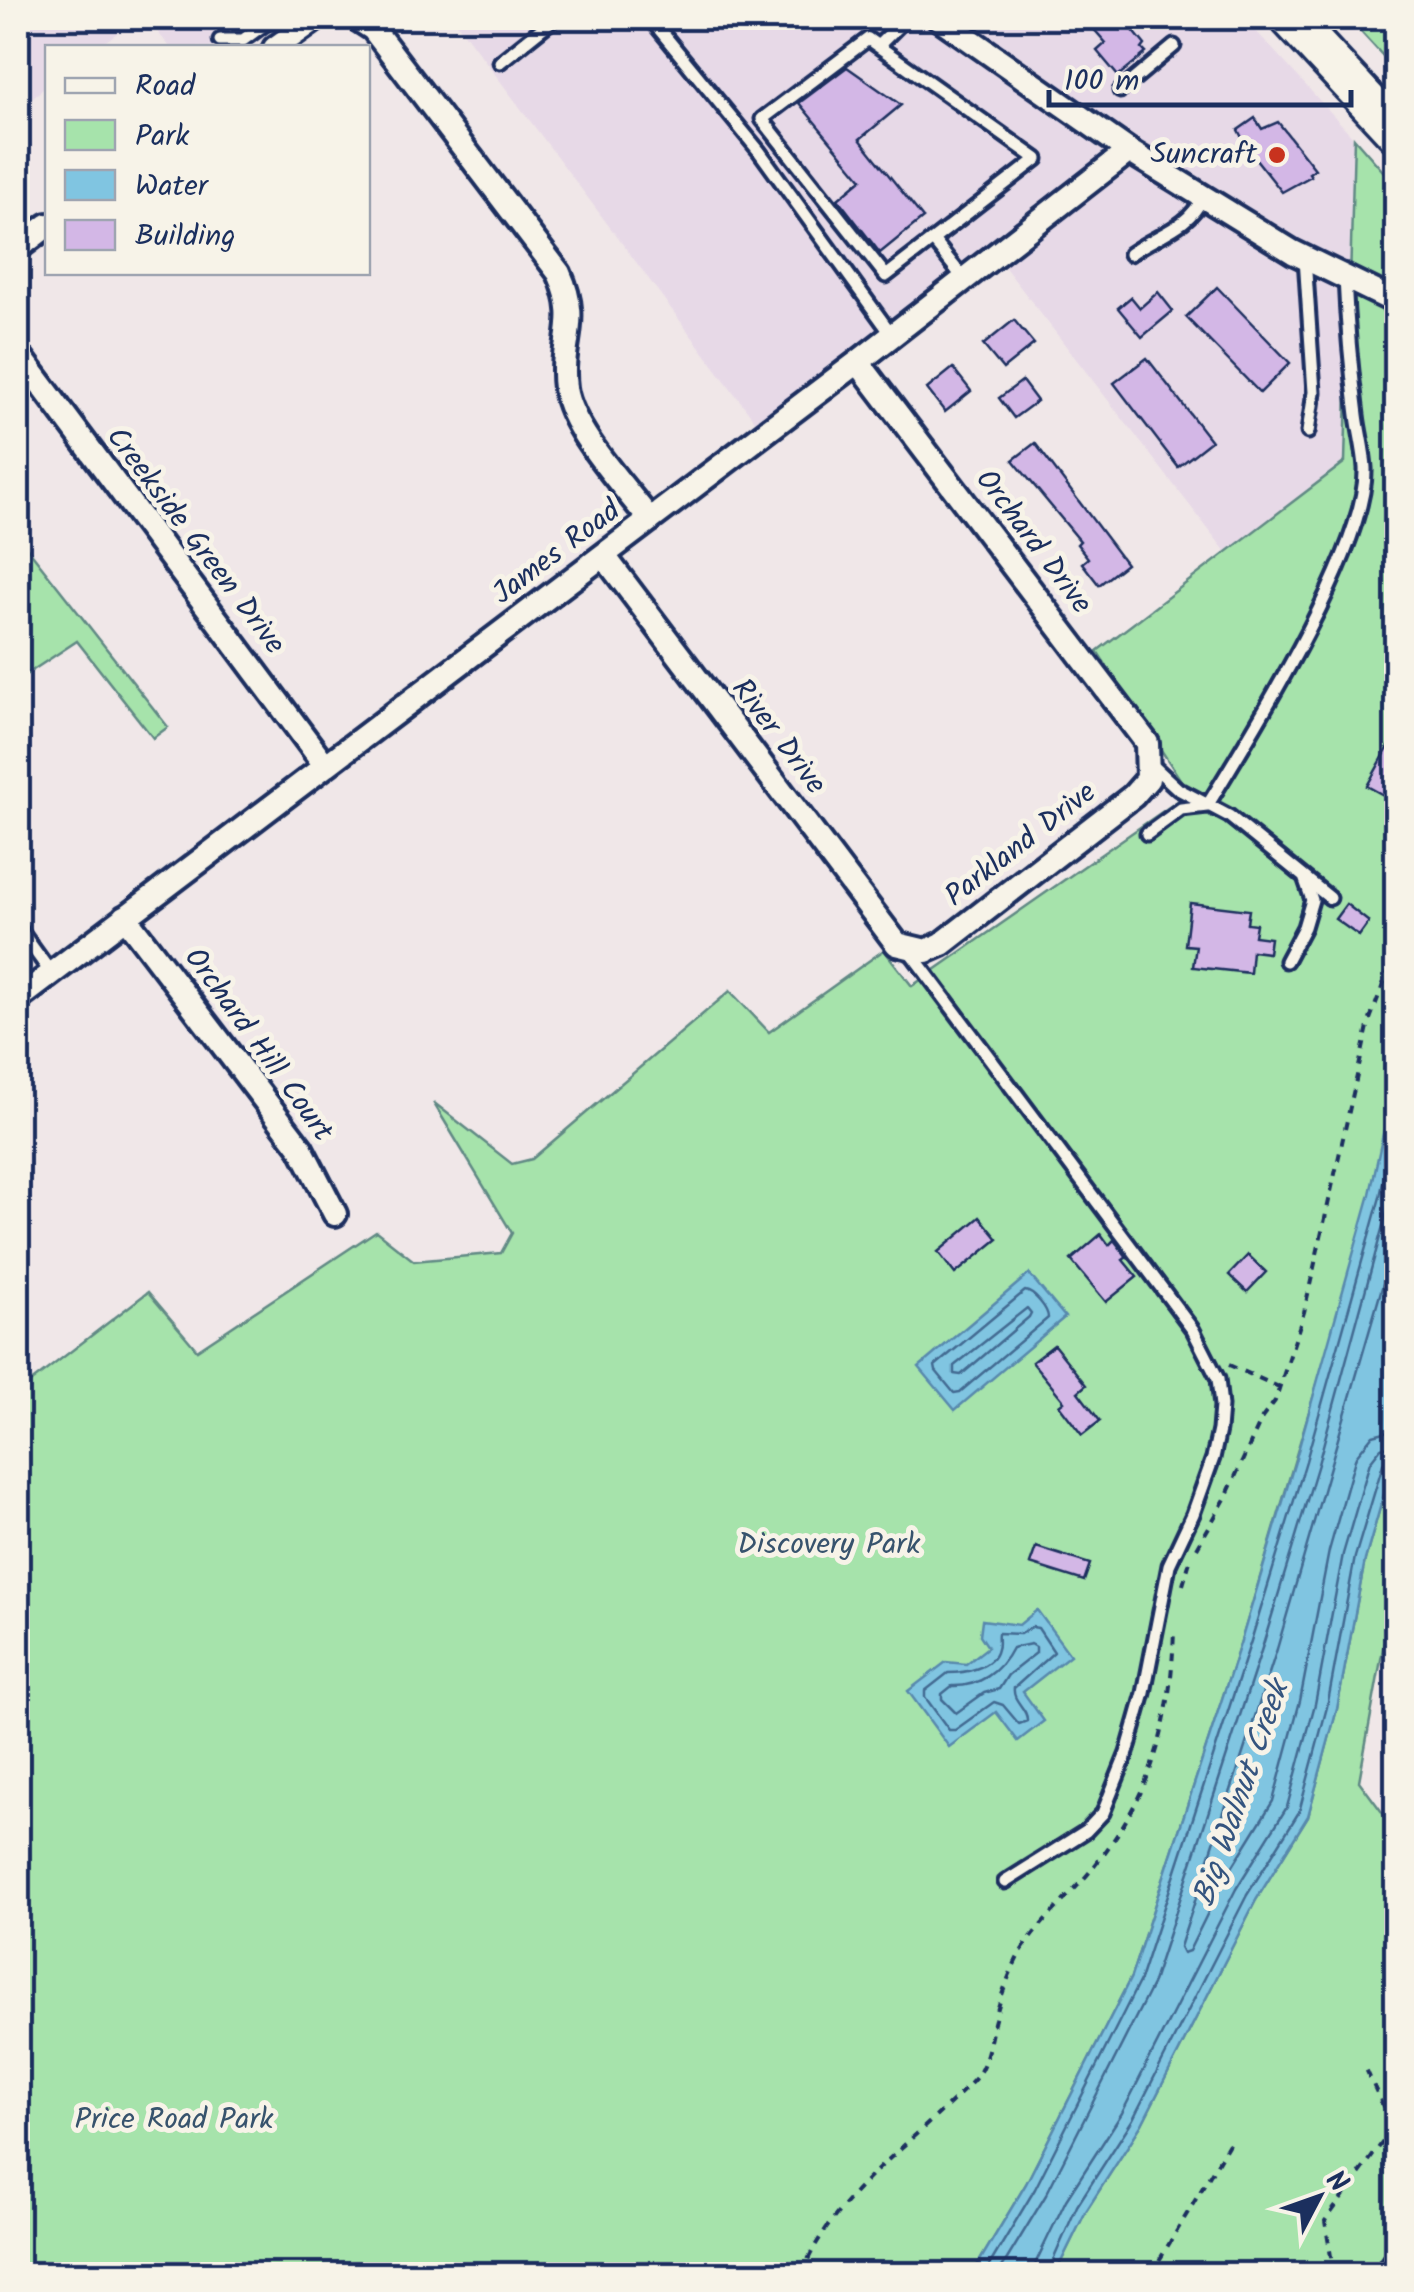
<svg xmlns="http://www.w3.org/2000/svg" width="1414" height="2292" font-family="Kalam,sans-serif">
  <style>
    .built { fill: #e7d9e7 }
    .green { fill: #a6e3ab; stroke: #608984; stroke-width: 2.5 }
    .water { fill: #80c5e1; stroke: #5889ad; stroke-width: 2.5 }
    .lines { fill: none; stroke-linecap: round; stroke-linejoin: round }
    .shore { stroke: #436b92; stroke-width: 2.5 }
    .building { fill: #d3b7e6; stroke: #1b2f5e; stroke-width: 2.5 }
    .service-casing { stroke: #1b2f5e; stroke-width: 19 }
    .minor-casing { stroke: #1b2f5e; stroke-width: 30 }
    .trunk-casing { stroke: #1b2f5e; stroke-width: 45 }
    .path { stroke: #1b2f5e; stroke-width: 4; stroke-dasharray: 8 8; stroke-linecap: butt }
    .service { stroke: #f7f3e8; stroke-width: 11 }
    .minor { stroke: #f7f3e8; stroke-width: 22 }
    .trunk { stroke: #f7f3e8; stroke-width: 38 }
    .poi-dot { fill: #c8321e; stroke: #f7f3e8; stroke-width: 4 }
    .labels { text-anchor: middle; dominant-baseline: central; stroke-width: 10; stroke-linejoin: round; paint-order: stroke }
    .poi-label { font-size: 30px; fill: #1b2f5e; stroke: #f7f3e8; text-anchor: end }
    .street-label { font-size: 30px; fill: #1b2f5e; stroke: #f7f3e8 }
    .park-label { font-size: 30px; fill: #37536d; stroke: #f7f3e8 }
    .water-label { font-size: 32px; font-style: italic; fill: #34547f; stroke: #f7f3e8 }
  </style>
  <rect width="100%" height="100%" fill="#f0e7e8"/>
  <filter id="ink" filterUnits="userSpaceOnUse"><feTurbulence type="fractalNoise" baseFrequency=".01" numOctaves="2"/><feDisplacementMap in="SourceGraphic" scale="20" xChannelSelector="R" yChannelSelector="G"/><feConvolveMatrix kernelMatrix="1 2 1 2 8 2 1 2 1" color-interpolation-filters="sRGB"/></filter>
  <g filter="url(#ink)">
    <path class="built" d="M18 18H137L98 47 48 48 47 86 18 109Z
      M146 18H289L248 48 170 47Z
      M453 18H1244L1354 138 1345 462 1226 552 1003 265 771 442Z"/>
    <path class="green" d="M1348 18H1396V70Z
      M1354 138 1396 186V1117L1242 1638 1131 1977 1026 2184 972 2274H18V1392L148 1292 197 1350 376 1231 414 1261 501 1253 512 1233 433 1102 512 1164 532 1159 730 991 769 1032 884 950 912 986 1189 793 1097 651 1345 462Z
      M18 536 168 727 153 738 77 641 18 680Z
      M1396 1452V1633L1384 1643 1359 1781 1396 1831V2274H1055L1086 2211 1142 2124 1256 1900 1308 1816 1337 1709 1365 1560Z"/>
    <path class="water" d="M1396 1074V1452L1365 1560 1337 1709 1308 1816 1256 1900 1142 2124 1086 2211 1055 2274H972L1026 2184 1131 1977 1242 1638 1296 1458 1370 1194Z
      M1029 1274 1065 1317 955 1410 919 1367Z
      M1037 1610 1070 1655 1023 1692 1044 1721 1018 1741 996 1712 949 1747 908 1691 946 1662 966 1664 988 1647 980 1635 982 1620 1019 1625Z"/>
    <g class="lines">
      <path class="shore" d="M1396 1239 1277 1649 1180 1947 1183 1953 1189 1951 1223 1882 1273 1801 1300 1701 1329 1551 1356 1456 1373 1435 1396 1429
        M1025 1291C1034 1292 1048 1309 1048 1318L960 1392 954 1393 936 1371 935 1366Z
        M1027 1308 1031 1313 1029 1317 961 1375 954 1374V1366Z
        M1032 1627 1038 1628 1054 1652 1014 1688C1012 1702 1028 1708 1027 1721L1019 1724 1003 1705 994 1702 955 1730H949L925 1697V1691L948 1673C963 1673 993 1669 997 1649 999 1644 997 1639 998 1633L1020 1634Z
        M1031 1644 1036 1647V1653L1008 1675 999 1689 984 1693 956 1713 942 1699V1694L952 1686C979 1687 1000 1672 1012 1648Z
        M984 2274 1035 2189 1140 1980 1251 1641 1306 1461 1380 1197 1396 1120
        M998 2274 1046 2195 1152 1985 1263 1645 1318 1464 1396 1178
        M1034 2274 1036 2262 1066 2200 1122 2113 1236 1889 1287 1807 1315 1704 1343 1554 1370 1462 1381 1448 1396 1444
        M1047 2274 1077 2206 1133 2119 1247 1895 1299 1812 1327 1707 1355 1557 1383 1464 1389 1458 1396 1457"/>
    </g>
    <path class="building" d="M1084 18H1123L1145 45 1142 49 1146 53 1118 76 1097 51 1106 43Z
      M847 67 901 105 860 139 923 218 880 253 838 199 862 179 799 103Z
      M1255 118 1262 129 1278 122 1315 169 1309 173 1311 176 1282 192 1248 149 1238 130Z
      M1217 287 1290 363 1260 393 1186 317Z
      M1158 292 1173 311 1142 337 1118 308 1131 297 1140 308Z
      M1014 320 1034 344 1003 369 983 345Z
      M1147 358 1211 441 1178 467 1114 383Z
      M953 368 971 391 945 412 927 389Z
      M1022 381 1037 401 1014 418 999 398Z
      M1035 443 1126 564 1099 585 1082 563 1088 558 1077 544 1080 541 1013 460Z
      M1396 734V802L1367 786Z
      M1190 903 1249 910 1247 923 1256 924 1254 936 1270 938 1268 953 1252 951 1250 973 1193 967 1196 946 1185 945Z
      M1346 904 1369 922 1359 936 1335 919Z
      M980 1217 998 1239 955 1274 938 1252Z
      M1101 1234 1109 1245 1114 1240 1127 1257 1123 1260 1137 1277 1106 1302 1071 1260Z
      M1248 1255 1266 1272 1247 1292 1229 1275Z
      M1054 1345 1086 1385 1078 1392 1100 1421 1082 1435 1059 1405 1064 1401 1032 1362Z
      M1036 1547 1090 1564 1084 1581 1030 1564Z"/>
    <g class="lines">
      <g class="service-casing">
        <path id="service" d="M650 18 759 151 892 335
          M868 39 1037 159 886 276 762 119Z
          M220 40H243L273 18
          M878 46 906 18
          M500 62 555 18
          M1120 91 1174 46
          M933 240 964 279
          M1130 254C1157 234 1188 229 1203 197
          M1305 258 1314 392 1308 432
          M1150 763 1178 789 1229 816 1330 898
          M1207 806C1251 734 1368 547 1365 468 1364 450 1359 432 1357 415 1351 369 1347 324 1345 277
          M1147 834 1181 809 1207 806
          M18 927 51 973
          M908 949 1193 1330 1218 1379 1221 1406 1219 1430 1213 1458 1193 1514 1169 1565 1144 1693 1127 1753 1103 1813 1086 1831 1005 1882
          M1286 961 1304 927 1312 900 1304 877"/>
      </g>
      <g class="minor-casing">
        <path id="minor" d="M356 18 373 29 559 273C582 324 559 341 565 388 571 431 624 486 650 520
          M939 18 1129 151 1293 252 1396 302
          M275 48 317 18
          M18 248 48 225
          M18 353 325 765
          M604 556 897 944 926 951 942 944 1133 796 1148 779 1147 743 858 362
          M125 917 301 1148 335 1214
          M18 999 858 362 1129 151"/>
      </g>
      <g class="trunk-casing">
        <path id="trunk" d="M1290 18 1396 132"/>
      </g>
      <path class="path" d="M1375 18 1396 34
        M1229 1365 1279 1387
        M1197 1548 1225 1499 1262 1418 1275 1401 1304 1312 1369 1022 1396 950
        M1183 1585 1190 1561
        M802 2274C831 2196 915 2141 972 2082 988 2066 989 2041 995 2019 1000 1998 1009 1974 1019 1955 1036 1926 1066 1900 1088 1874 1152 1796 1171 1728 1174 1629
        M1151 2274 1230 2142
        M1334 2274 1325 2221 1393 2128 1366 2069
        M1370 2274 1396 2238"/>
      <use href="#service" class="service"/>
      <use href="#minor" class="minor"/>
      <use href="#trunk" class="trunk"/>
    </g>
  </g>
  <circle class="poi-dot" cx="1277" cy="155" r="10"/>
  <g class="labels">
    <g class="poi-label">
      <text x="1257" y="155">Suncraft</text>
    </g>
    <g class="street-label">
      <text transform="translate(195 541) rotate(53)">Creekside Green Drive</text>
      <text transform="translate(1033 542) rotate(53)">Orchard Drive</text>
      <text transform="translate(557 553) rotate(-37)">James Road</text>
      <text transform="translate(778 737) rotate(53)">River Drive</text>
      <text transform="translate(1021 845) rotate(-38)">Parkland Drive</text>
      <text transform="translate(258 1045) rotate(54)">Orchard Hill Court</text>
    </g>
    <g class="park-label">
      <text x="829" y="1545">Discovery Park</text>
      <text x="174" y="2120">Price Road Park</text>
    </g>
    <g class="water-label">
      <text transform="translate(1242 1794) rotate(-71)">Big Walnut Creek</text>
    </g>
  </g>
  <rect width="1414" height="2292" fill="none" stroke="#f7f3e8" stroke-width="60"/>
  <rect x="30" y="30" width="1354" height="2232" fill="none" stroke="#1b2f5e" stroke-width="4" filter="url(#ink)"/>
  <rect x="45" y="45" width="325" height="230" fill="#f7f3e8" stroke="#9fa5b1" stroke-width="2.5"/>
  <rect x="65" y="78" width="50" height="15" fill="#f7f3e8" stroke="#9fa5b1" stroke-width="2.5"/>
  <text x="135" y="95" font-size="30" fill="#1b2f5e">Road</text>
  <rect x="65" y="120" width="50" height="30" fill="#a6e3ab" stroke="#9fa5b1" stroke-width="2.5"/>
  <text x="135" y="145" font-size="30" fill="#1b2f5e">Park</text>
  <rect x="65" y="170" width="50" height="30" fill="#80c5e1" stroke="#9fa5b1" stroke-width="2.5"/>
  <text x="135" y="195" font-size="30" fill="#1b2f5e">Water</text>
  <rect x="65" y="220" width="50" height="30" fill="#d3b7e6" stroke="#9fa5b1" stroke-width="2.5"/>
  <text x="135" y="245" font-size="30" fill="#1b2f5e">Building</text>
  <g transform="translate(1319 2197) rotate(49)" stroke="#f7f3e8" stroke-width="8" paint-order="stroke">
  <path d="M0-8L18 38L0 25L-18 38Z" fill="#1b2f5e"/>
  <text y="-15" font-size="28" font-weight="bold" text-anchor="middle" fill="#1b2f5e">N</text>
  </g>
  <path d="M1049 90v15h302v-15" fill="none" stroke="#1b2f5e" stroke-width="5"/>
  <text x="1064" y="90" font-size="30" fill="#1b2f5e" stroke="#f7f3e8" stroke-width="8" paint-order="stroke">100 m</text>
</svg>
